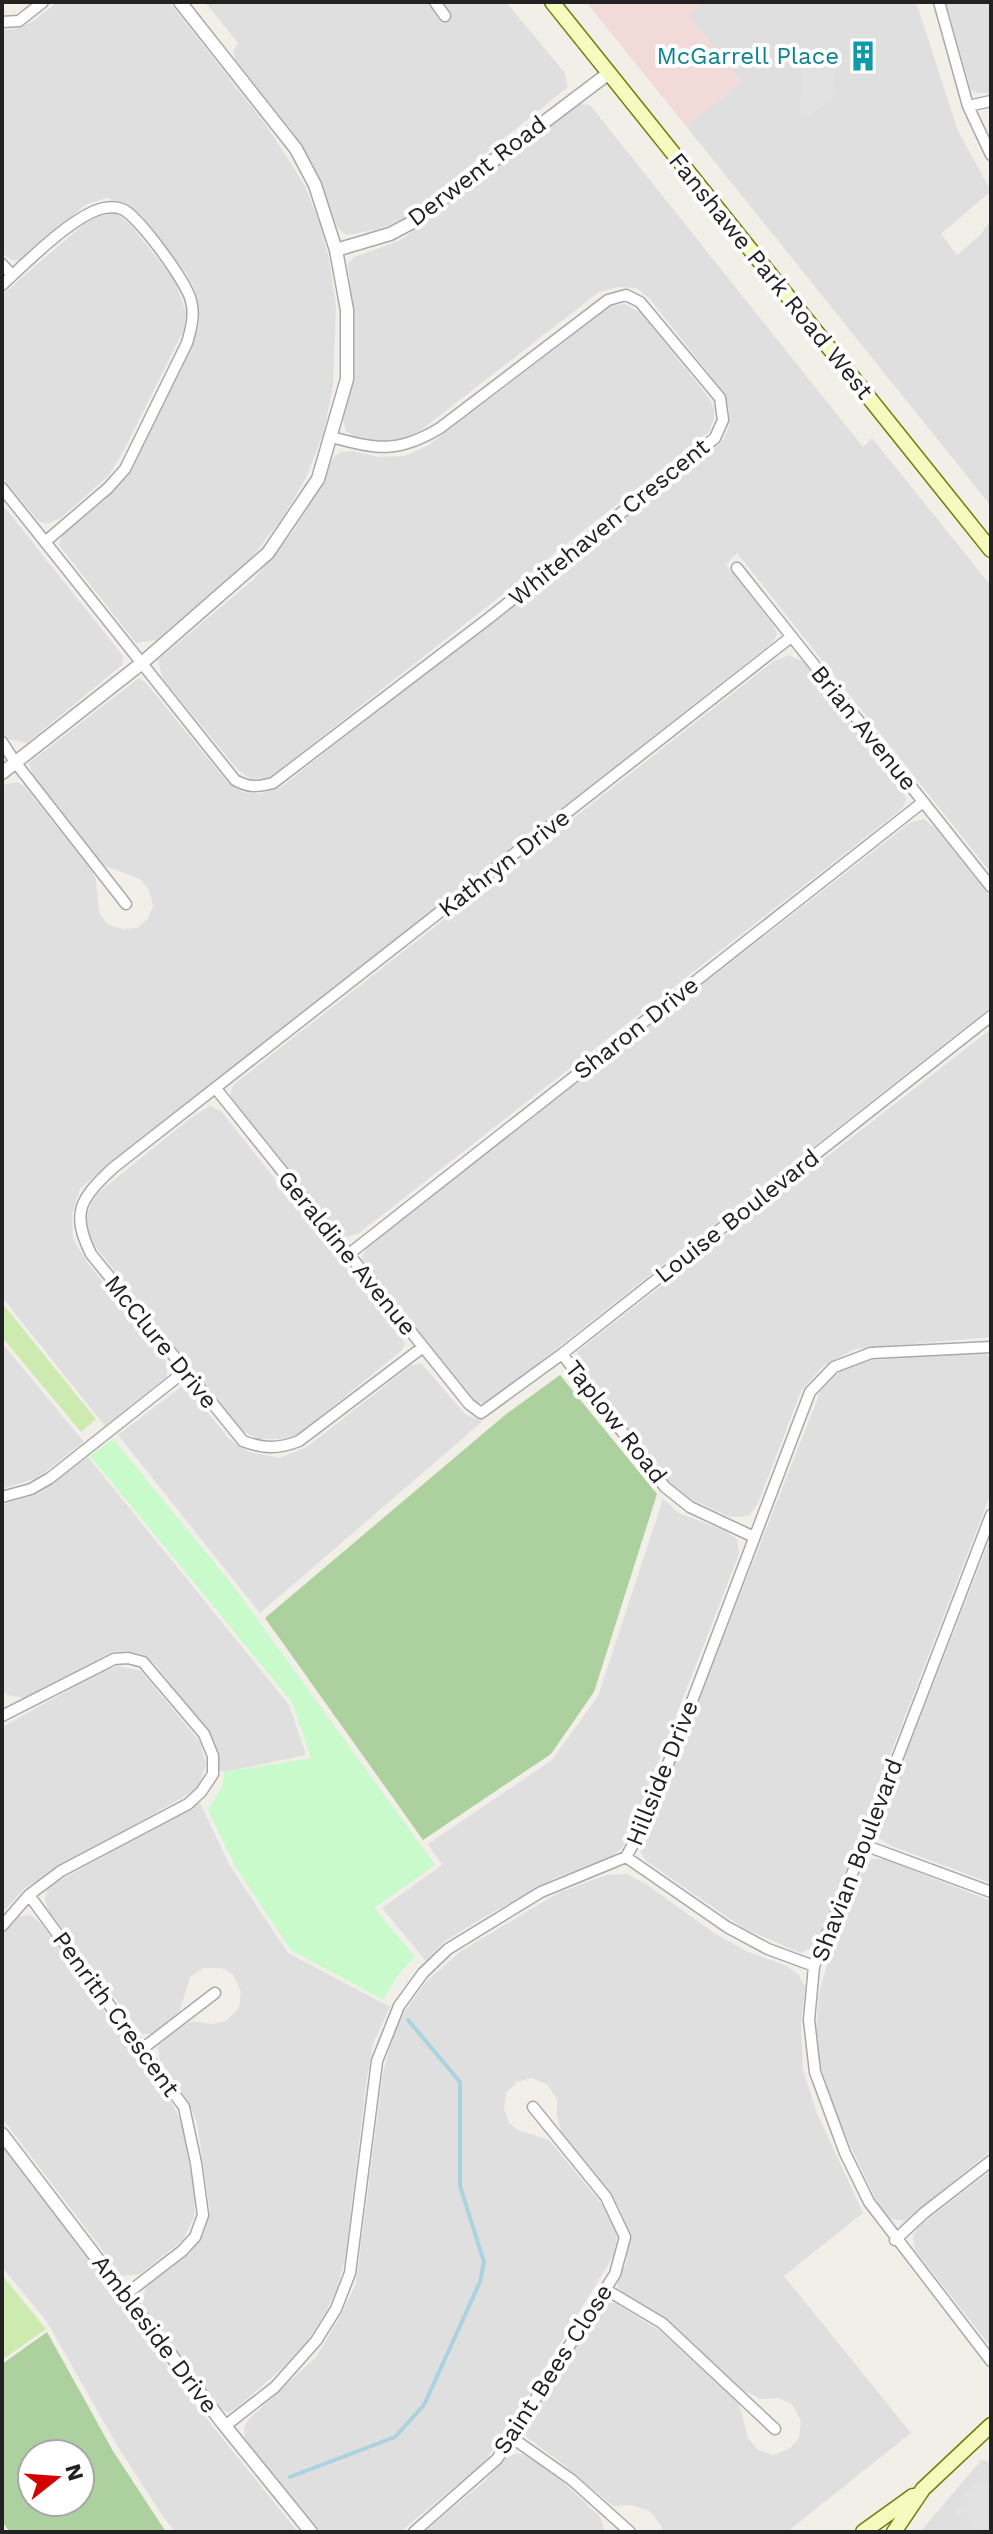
<svg xmlns="http://www.w3.org/2000/svg" width="993" height="2534" font-family="'Work Sans',sans-serif">
  <style>
    .residential { fill: #e0dfdf }
    .commercial { fill: #f2dad9 }
    .grass { fill: #cdebb0 }
    .forest { fill: #add19e; fill-rule: evenodd }
    .park { fill: #c8facc }
    .parking { fill: #e2e2e2 }
    .lines { fill: none; stroke-linecap: round; stroke-linejoin: round }
    .stream { stroke: #aad3df; stroke-width: 4 }
    .minor-casing { stroke: #a9a9a9; stroke-width: 13 }
    .tertiary-casing { stroke: #a9a9a9; stroke-width: 15 }
    .secondary-casing { stroke: #707d05; stroke-width: 17 }
    .minor { stroke: #fff; stroke-width: 10 }
    .tertiary { stroke: #fff; stroke-width: 12 }
    .secondary { stroke: #f7fabf; stroke-width: 14 }
    .labels { text-anchor: middle; dominant-baseline: central; stroke-width: 8; stroke-linejoin: round; paint-order: stroke }
    .culture-label { font-size: 24px; fill: #0d838f; stroke: #fff; text-anchor: end }
    .street-label { font-size: 24px; fill: #222; stroke: #fff }
  </style>
  <rect width="100%" height="100%" fill="#f2efe9"/>
  <path class="residential" d="M57 2H169L266 125 304 184 319 221 329 259 336 307 333 386 324 431 306 478 283 517 250 560 156 640 136 643 59 545 63 533 105 500 130 465 191 346 199 326 198 308 195 289 186 273 141 215 126 203 106 198 85 205 21 261 12 260 2 254V30L15 29 32 22Z
    M205 2H506L564 72 568 87 404 218 380 229 346 235 338 228 311 162 284 121 236 63 233 51 238 43Z
    M705 2H916L958 131 991 191 941 234 957 255 980 235 991 221V506L686 126 741 82 688 15Z
    M946 2H991V93H978L971 90Z
    M579 104 590 105 863 447 872 438 991 586V873L737 553 726 565 773 624 777 634 773 642 80 1188 72 1214 73 1239 87 1262 163 1356 168 1367 166 1377 105 1426 2 1297V785L17 782 25 787 90 868 96 880 99 912 108 925 123 929 137 928 148 919 153 906 149 890 140 879 103 865 34 779 29 763 139 678 146 683 229 784 242 792 259 794 281 787 723 440 729 426V409L724 393 650 299 636 288 618 287 599 292 421 430 403 439 384 443 354 436 346 431 343 420 353 363V313L348 264 354 257 399 241 429 220Z
    M116 213 130 224 175 281 186 312 184 329 124 450 109 475 61 518 49 523 39 522 2 477V295L84 224 101 215Z
    M625 304 641 313 709 398 714 409V418L709 432 269 778 251 779 238 770 163 679 158 660 253 580 292 533 312 501 333 458 341 452 353 451 378 457 404 456 429 445 611 306Z
    M2 504 123 656 122 665 27 743 7 739 2 733Z
    M789 655 804 662 902 788 906 799 903 808 359 1233 347 1237 340 1233 237 1107 230 1095 233 1085 774 661Z
    M924 819 936 829 991 898V1007L495 1397 483 1403 475 1402 370 1273 362 1258 367 1246 911 822Z
    M991 1029V1337L855 1349 823 1366 801 1391 758 1503 749 1516 730 1517 691 1499 670 1483 586 1377 577 1362 578 1351Z
    M210 1106 221 1111 405 1343 401 1351 299 1434 280 1439H258L241 1430 88 1237 87 1216 93 1197 192 1117Z
    M2 1343 84 1442 37 1478 2 1489Z
    M982 1353 991 1357V1493L823 1929 814 1946 801 1953 743 1928 646 1861 641 1853V1846L821 1390 842 1369 870 1360Z
    M421 1363 466 1415 483 1421 260 1613 118 1435 185 1384 229 1439 249 1452 280 1458 307 1447 410 1366Z
    M88 1457 289 1705 306 1755 224 1772 217 1769 218 1753 210 1735 155 1664 141 1654 126 1651 112 1652 26 1698 7 1695 2 1688V1505L39 1493Z
    M663 1499 679 1513 723 1530 737 1539 739 1554 631 1832 622 1848 611 1857 555 1878 481 1919 445 1941 426 1961 382 1908 442 1865 428 1844 552 1760 598 1696Z
    M991 1537V1883L889 1845 879 1838 878 1825Z
    M118 1666 141 1671 200 1742 206 1765 197 1789 25 1888 2 1913V1727L103 1671Z
    M200 1803 230 1866 288 1953 390 2007 373 2044 367 2077 345 2259 338 2286 327 2310 300 2353 235 2409 227 2413 218 2406 142 2304 147 2283 189 2254 203 2235 210 2211 197 2122 188 2101 160 2061 158 2046 177 2029 192 2021 212 2024 226 2021 239 2008 241 1992 233 1974 221 1968H203L190 1977 180 2010 168 2023 150 2034H142L48 1910 45 1899 48 1887Z
    M872 1859H885L991 1901V2151L905 2221 891 2219 880 2208 838 2120 821 2068 816 2032 819 1993 831 1951 863 1868Z
    M627 1874 646 1884 714 1933 748 1952 785 1965 799 1975 805 1987 801 2025 803 2070 816 2111 863 2213 784 2276 911 2433 787 2532H663L662 2527 650 2511 631 2505 613 2506 564 2465 527 2437 525 2429 596 2312 605 2303H615L660 2331 739 2404 748 2438 758 2450 774 2455 790 2448 799 2438 801 2421 792 2404 778 2398 761 2399 744 2391 664 2318 629 2297 618 2288 616 2279 626 2264 628 2246V2230L619 2208 562 2135 557 2116V2099L547 2084 531 2078 517 2082 506 2093 504 2109 509 2123 518 2130 549 2140 601 2203 613 2221 617 2237 614 2255 504 2435 483 2463 400 2532H321L245 2439 244 2427 250 2418 316 2357 339 2319 356 2284 383 2073 394 2033 406 2009 426 1982 461 1951 560 1892 607 1875Z
    M27 1915 32 1916 42 1925 171 2101 182 2123 195 2194 194 2217 183 2240 140 2274 122 2276 2 2118V1936L16 1917Z
    M2 2144 209 2422 298 2532H176L164 2518 118 2447 47 2322 2 2267Z
    M991 2171V2347L915 2250 913 2237 919 2226Z
    M515 2454H525L557 2476 600 2517 605 2532H424L485 2481 504 2459Z
    M982 2459 991 2464V2532H920Z"/>
  <path class="commercial" d="M586 2H705L688 15 741 82 686 126Z"/>
  <path class="grass" d="M2 1303 96 1419 81 1432 2 1337Z
    M2 2275 46 2329 2 2360Z"/>
  <path class="forest" d="M560 1375 657 1494 594 1692 551 1754 423 1840 265 1618 505 1415Z
    M47 2332 113 2451 166 2532H10L2 2522V2364ZM32 2454H80V2502H32Z"/>
  <path class="park" d="M113 1439 231 1583 435 1865 374 1908 415 1957 399 1974 383 2000 291 1950 235 1866 208 1810 223 1786 224 1772 311 1758 292 1702 90 1456Z"/>
  <path class="parking" d="M805 57 822 61 836 69 832 100 806 117 799 115Z
    M991 2478V2532H987L966 2523 969 2514 957 2516 955 2509 967 2507 968 2503 961 2498 981 2479 988 2484Z"/>
  <g class="lines">
    <path class="stream" d="M290 2477 395 2437 424 2405 480 2282 484 2262 460 2186V2082L408 2020"/>
    <g class="minor-casing">
      <path id="minor" d="M435 2 445 16
        M939 2 968 106 991 155
        M2 22 19 21 43 2
        M968 106 991 101
        M2 264 12 275
        M2 285C25 264 74 214 104 208 109 207 117 207 122 209 138 215 188 284 191 301 195 315 191 329 187 343L125 469 108 488 45 542
        M2 488 235 780C249 788 257 787 273 783L489 618 715 438 723 420 720 398 640 302 626 295 608 300 440 428C397 454 377 449 331 437
        M737 568 991 887
        M2 742 15 762 126 904
        M217 1090 469 1404 481 1413 562 1354 991 1016
        M349 1254 923 802
        M423 1347 299 1441C278 1449 264 1449 243 1441L91 1254C70 1212 81 1198 113 1168L791 637
        M562 1354 665 1487 690 1507 754 1537
        M2 1497 31 1489 50 1478 185 1371
        M991 1515 864 1845 814 1966 809 2020 815 2072 845 2153 869 2202 991 2361
        M2 1716 114 1659 128 1658 143 1662 204 1734 213 1756V1774L201 1792 188 1804 61 1871 29 1895 2 1926
        M864 1845 991 1892
        M626 1857 727 1927 768 1949 814 1966
        M29 1895 184 2107 196 2163 203 2215 195 2237 182 2251 125 2295
        M142 2049 215 1993
        M895 2240 924 2213 991 2161
        M605 2289 662 2323 775 2429
        M225 2426 275 2387 316 2341 336 2309 350 2273 377 2061 399 2006 423 1973 448 1949 541 1892 626 1857 647 1819 810 1392 834 1367 871 1353 991 1347
        M511 2437 572 2480 630 2532
        M414 2532 497 2459 615 2274 625 2237 606 2197 533 2107"/>
    </g>
    <g class="tertiary-casing">
      <path id="tertiary" d="M336 250 390 234 411 223 609 73
        M2 773 142 663 268 553 318 479 347 379V310L336 250 315 185 296 149 180 2
        M2 2134 225 2426 311 2532"/>
    </g>
    <g class="secondary-casing">
      <path id="secondary" d="M552 2 991 550
        M863 2532 913 2496
        M894 2532 923 2489 991 2425"/>
    </g>
    <use href="#minor" class="minor"/>
    <use href="#tertiary" class="tertiary"/>
    <use href="#secondary" class="secondary"/>
  </g>
  <defs>
    <g id="building-bare" transform="scale(2.4)"><path d="M-4-6H4V6H1V3H-1V6H-4ZM-2.5-4.3h1.7v1.8h-1.7ZM.8-4.3h1.7v1.8H.8ZM-2.5-1h1.7V.8h-1.7ZM.8-1h1.7V.8H.8Z" fill="#0f9aa8" stroke="#fff" stroke-width="2.5" paint-order="stroke"/></g>
  </defs>
  <g fill-rule="evenodd">
    <use href="#building-bare" x="863" y="56"/>
  </g>
  <g class="labels">
    <g class="culture-label">
      <text x="839" y="56">McGarrell Place</text>
    </g>
    <g class="street-label">
      <text transform="translate(477 171) rotate(-37)">Derwent Road</text>
      <text transform="translate(771 276) rotate(51)">Fanshawe Park Road West</text>
      <text transform="translate(609 522) rotate(-39)">Whitehaven Crescent</text>
      <text transform="translate(864 728) rotate(51)">Brian Avenue</text>
      <text transform="translate(504 863) rotate(-38)">Kathryn Drive</text>
      <text transform="translate(636 1028) rotate(-38)">Sharon Drive</text>
      <text transform="translate(737 1216) rotate(-38)">Louise Boulevard</text>
      <text transform="translate(347 1253) rotate(51)">Geraldine Avenue</text>
      <text transform="translate(161 1342) rotate(51)">McClure Drive</text>
      <text transform="translate(616 1422) rotate(52)">Taplow Road</text>
      <text transform="translate(662 1773) rotate(-68)">Hillside Drive</text>
      <text transform="translate(857 1860) rotate(-69)">Shavian Boulevard</text>
      <text transform="translate(116 2014) rotate(54)">Penrith Crescent</text>
      <text transform="translate(155 2334) rotate(53)">Ambleside Drive</text>
      <text transform="translate(553 2369) rotate(-57)">Saint Bees Close</text>
    </g>
  </g>
  <rect width="993" height="2534" fill="none" stroke="#222222" stroke-width="8"/>
  <g transform="translate(56 2478) rotate(73)"><circle r="38" fill="#ffffff" stroke="#a7a7a7" stroke-width="2"/>
  <path d="M0-6L14 30L0 20L-14 30Z" fill="#d40000"/>
  <text y="-12" font-size="22" font-weight="bold" text-anchor="middle" fill="#222222">N</text>
  </g>
</svg>
